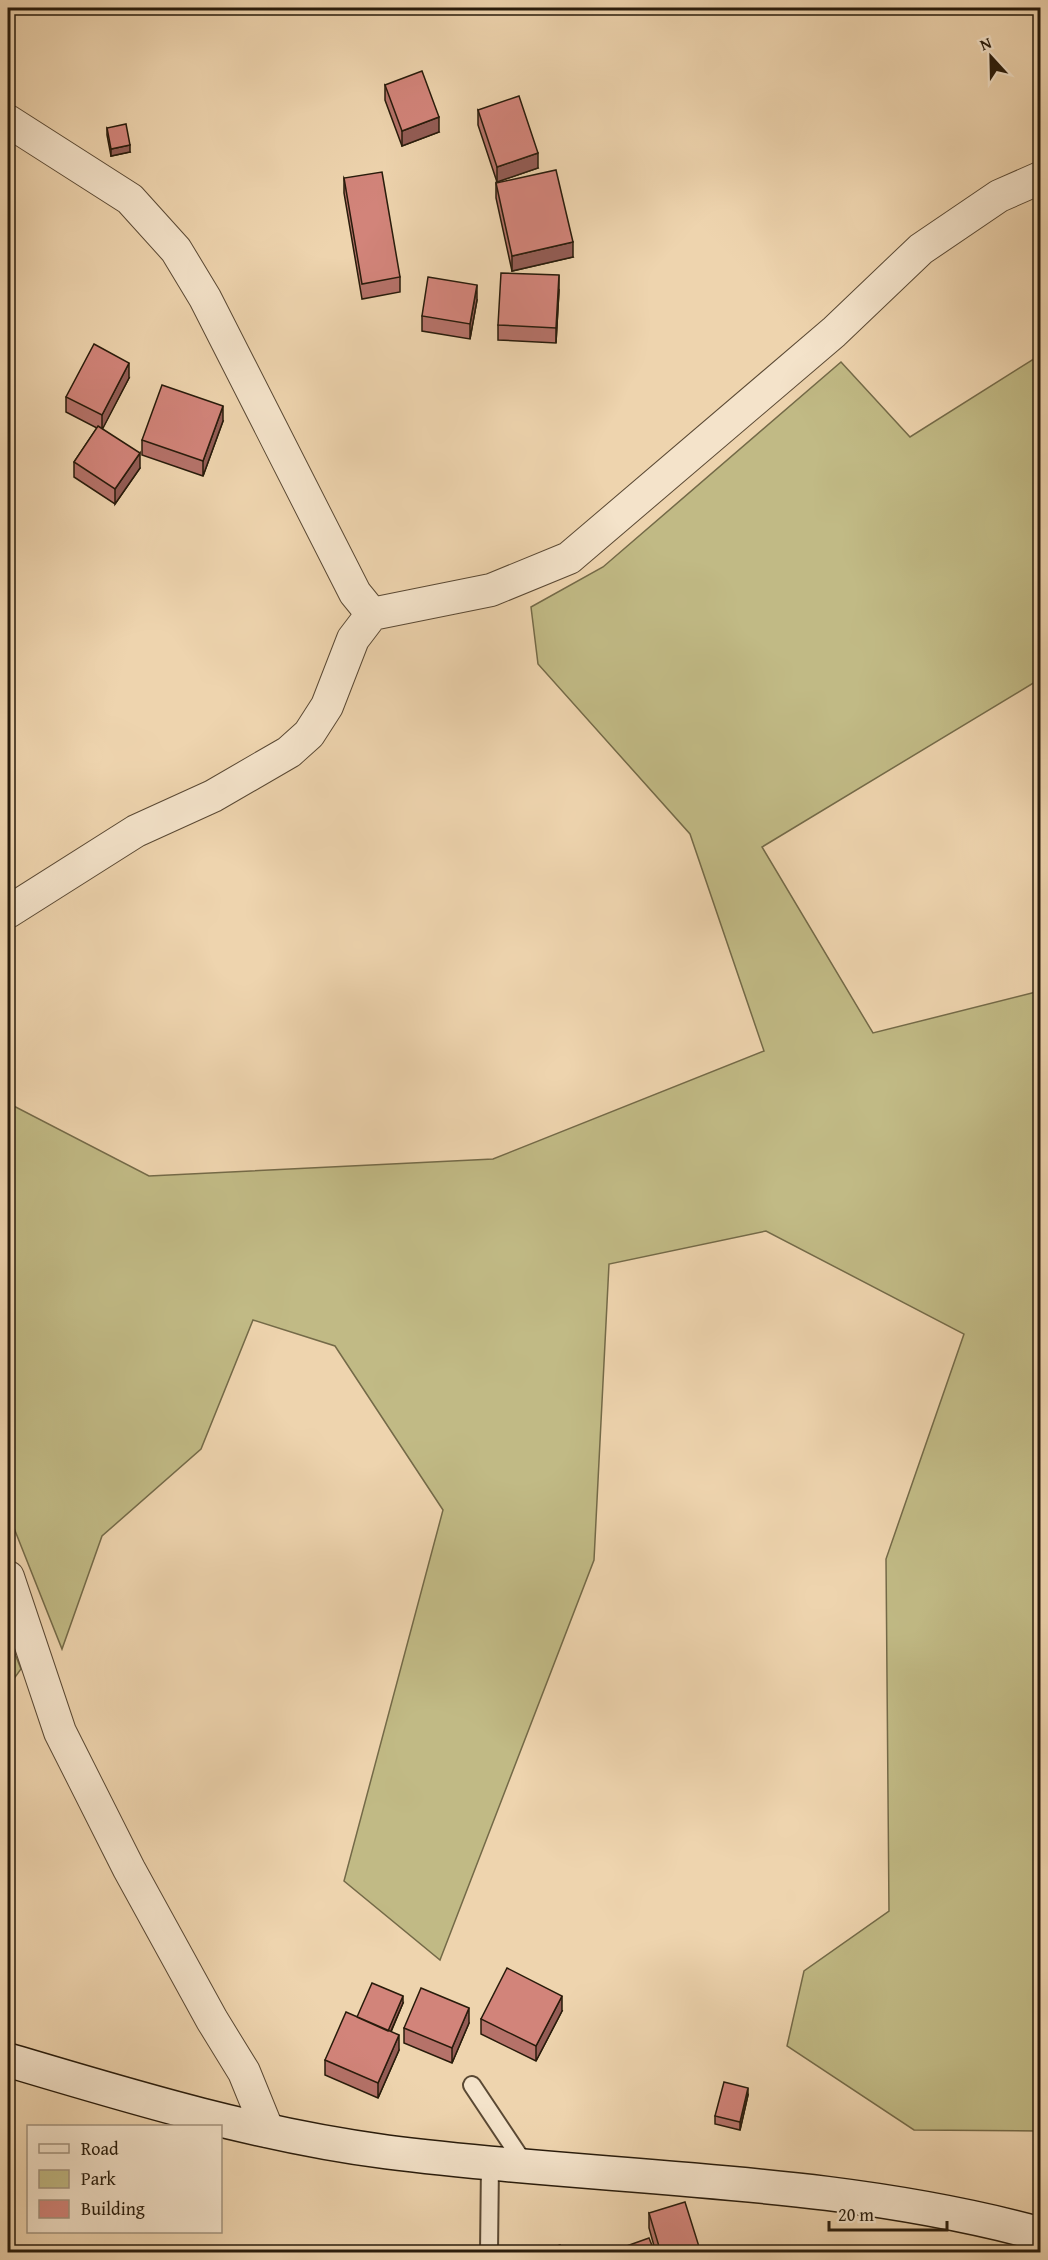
<svg xmlns="http://www.w3.org/2000/svg" width="1048" height="2260" font-family="'Gentium Book Plus',serif">
  <style>
    .green { fill: #c1ba85; stroke: #746a48; stroke-width: 1.5 }
    .lines { fill: none; stroke-linecap: round; stroke-linejoin: round }
    .lane-casing { stroke: #5a4934; stroke-width: 20 }
    .street-casing { stroke: #5a4934; stroke-width: 34 }
    .secondary-casing { stroke: #281b0b; stroke-width: 36 }
    .lane { stroke: #f4e3ca; stroke-width: 16 }
    .street { stroke: #f4e3ca; stroke-width: 32 }
    .secondary { stroke: #f4e3ca; stroke-width: 33 }
    .wall { fill: #b57269; stroke: #281b0b; stroke-width: 1.5 }
    .shaded-wall { fill: #935c55; stroke: #281b0b; stroke-width: 1.5 }
    .building { fill: #d2847a; stroke: #281b0b; stroke-width: 1.5 }
  </style>
  <rect width="100%" height="100%" fill="#eed4ae"/>
  <filter id="stains"><feTurbulence type="fractalNoise" baseFrequency=".00333" numOctaves="4"/><feColorMatrix values="0 0 0 0 .2 0 0 0 0 .09 0 0 0 0 .02 0 0 0 .5 -.17"/></filter>
  <radialGradient id="worn" r=".72"><stop offset=".6" stop-color="#630" stop-opacity="0"/><stop offset="1" stop-color="#630" stop-opacity=".3"/></radialGradient>
  <path class="green" d="M1040 355V679L762 847 873 1033 1040 991V2131L914 2130 787 2046 804 1971 889 1911 886 1559 964 1334 766 1231 609 1264 594 1560 440 1960 344 1881 443 1510 335 1346 253 1320 201 1449 102 1536 62 1649 8 1513V1103L149 1176 493 1159 764 1051 690 834 538 664 531 607 603 567 841 362 910 437Z
    M8 1636 21 1669 8 1687Z"/>
  <g class="lines">
    <g class="lane-casing">
      <path id="lane" d="M472 2085 526 2166
        M489 2252 490 2163"/>
    </g>
    <g class="street-casing">
      <path id="street" d="M8 121 130 199 176 250 205 298 355 593 372 614 491 590 569 558 834 332 921 249 999 196 1040 178
        M8 912 136 831 213 796 289 752 309 734 327 706 353 639 372 614
        M8 1577 60 1732 129 1869 212 2020 244 2072 268 2131"/>
    </g>
    <g class="secondary-casing">
      <path id="secondary" d="M8 2060C132 2097 257 2135 387 2152 604 2180 828 2176 1040 2234"/>
    </g>
    <use href="#lane" class="lane"/>
    <use href="#street" class="street"/>
    <use href="#secondary" class="secondary"/>
  </g>
  <path class="wall" d="M385 85 439 132 402 146 385 100Z
    M478 110 538 168 497 182 478 125Z
    M107 128 130 152 111 156 107 135Z
    M344 178 400 277V292L362 299 344 193Z
    M496 183 573 257 512 271 496 198Z
    M559 290 556 343 498 340V325Z
    M477 300 470 339 422 331V316Z
    M129 378 102 429 140 468 115 504 74 477V462L97 428 66 412V397Z
    M223 421 203 476 142 455V440Z
    M403 2003 391 2032 399 2050 378 2098 325 2075V2060L357 2017Z
    M562 2011 536 2061 481 2034V2019Z
    M469 2023 452 2063 404 2043V2028Z
    M748 2095 740 2130 715 2124V2116Z
    M649 2213 701 2253H656L649 2228Z"/>
  <path class="shaded-wall" d="M439 117V132L402 146V131Z
    M130 145V152L111 156V149Z
    M538 153V168L497 182V167Z
    M573 242V257L512 271V256Z
    M559 275V290L556 343V328Z
    M477 285V300L470 339V324Z
    M129 363V378L102 430V415Z
    M223 406V421L203 476V461Z
    M140 453V468L115 504V489Z
    M403 1996V2003L385 2045V2037Z
    M562 1996V2011L536 2061V2046Z
    M469 2008V2023L452 2063V2048Z
    M399 2035V2050L378 2098V2083Z
    M748 2088V2095L740 2130V2122Z"/>
  <path class="building" d="M422 71 439 117 402 131 385 85Z
    M519 96 538 153 497 167 478 110Z
    M126 124 130 145 111 149 107 128Z
    M556 170 573 242 512 256 496 183Z
    M382 172 400 277 362 284 344 178Z
    M501 273 559 275 556 328 498 325Z
    M428 277 477 285 470 324 422 316Z
    M94 344 129 363 102 415 66 397Z
    M162 385 223 406 203 461 142 440Z
    M98 426 140 453 115 489 74 462Z
    M507 1968 562 1996 536 2046 481 2019Z
    M372 1983 403 1996 388 2031 357 2017Z
    M421 1988 469 2008 452 2048 404 2028Z
    M346 2012 399 2035 378 2083 325 2060Z
    M724 2082 748 2088 740 2122 715 2116Z
    M685 2202 701 2253H661L649 2213Z
    M649 2238 655 2253H607Z
    M560 2245 563 2253H546L545 2250Z"/>
  <rect width="1048" height="2260" fill="none" stroke="#eed4ae" stroke-width="30"/>
  <rect x="9" y="9" width="1030" height="2242" fill="none" stroke="#281b0b" stroke-width="3"/>
  <rect x="15" y="15" width="1018" height="2230" fill="none" stroke="#281b0b" stroke-width="1.5"/>
  <rect x="27" y="2125" width="195" height="108" fill="#f4e3ca" stroke="#a2937e" stroke-width="1.5"/>
  <rect x="39" y="2144" width="30" height="9" fill="#f4e3ca" stroke="#a2937e" stroke-width="1.5"/>
  <text x="81" y="2155" font-size="18" fill="#281b0b">Road</text>
  <rect x="39" y="2170" width="30" height="18" fill="#c1ba85" stroke="#a2937e" stroke-width="1.5"/>
  <text x="81" y="2185" font-size="18" fill="#281b0b">Park</text>
  <rect x="39" y="2200" width="30" height="18" fill="#d2847a" stroke="#a2937e" stroke-width="1.5"/>
  <text x="81" y="2215" font-size="18" fill="#281b0b">Building</text>
  <g transform="translate(991 57) rotate(338)" stroke="#f4e3ca" stroke-width="4.5" paint-order="stroke">
  <path d="M0-4.5L10 22L0 15L-10 22Z" fill="#281b0b"/>
  <text y="-9" font-size="16" font-weight="bold" text-anchor="middle" fill="#281b0b">N</text>
  </g>
  <path d="M829 2221v9h118v-9" fill="none" stroke="#281b0b" stroke-width="3"/>
  <text x="838" y="2221" font-size="18" fill="#281b0b" stroke="#f4e3ca" stroke-width="4.5" paint-order="stroke">20 m</text>
  <rect width="100%" height="100%" filter="url(#stains)"/>
  <rect width="100%" height="100%" fill="url(#worn)"/>
</svg>
